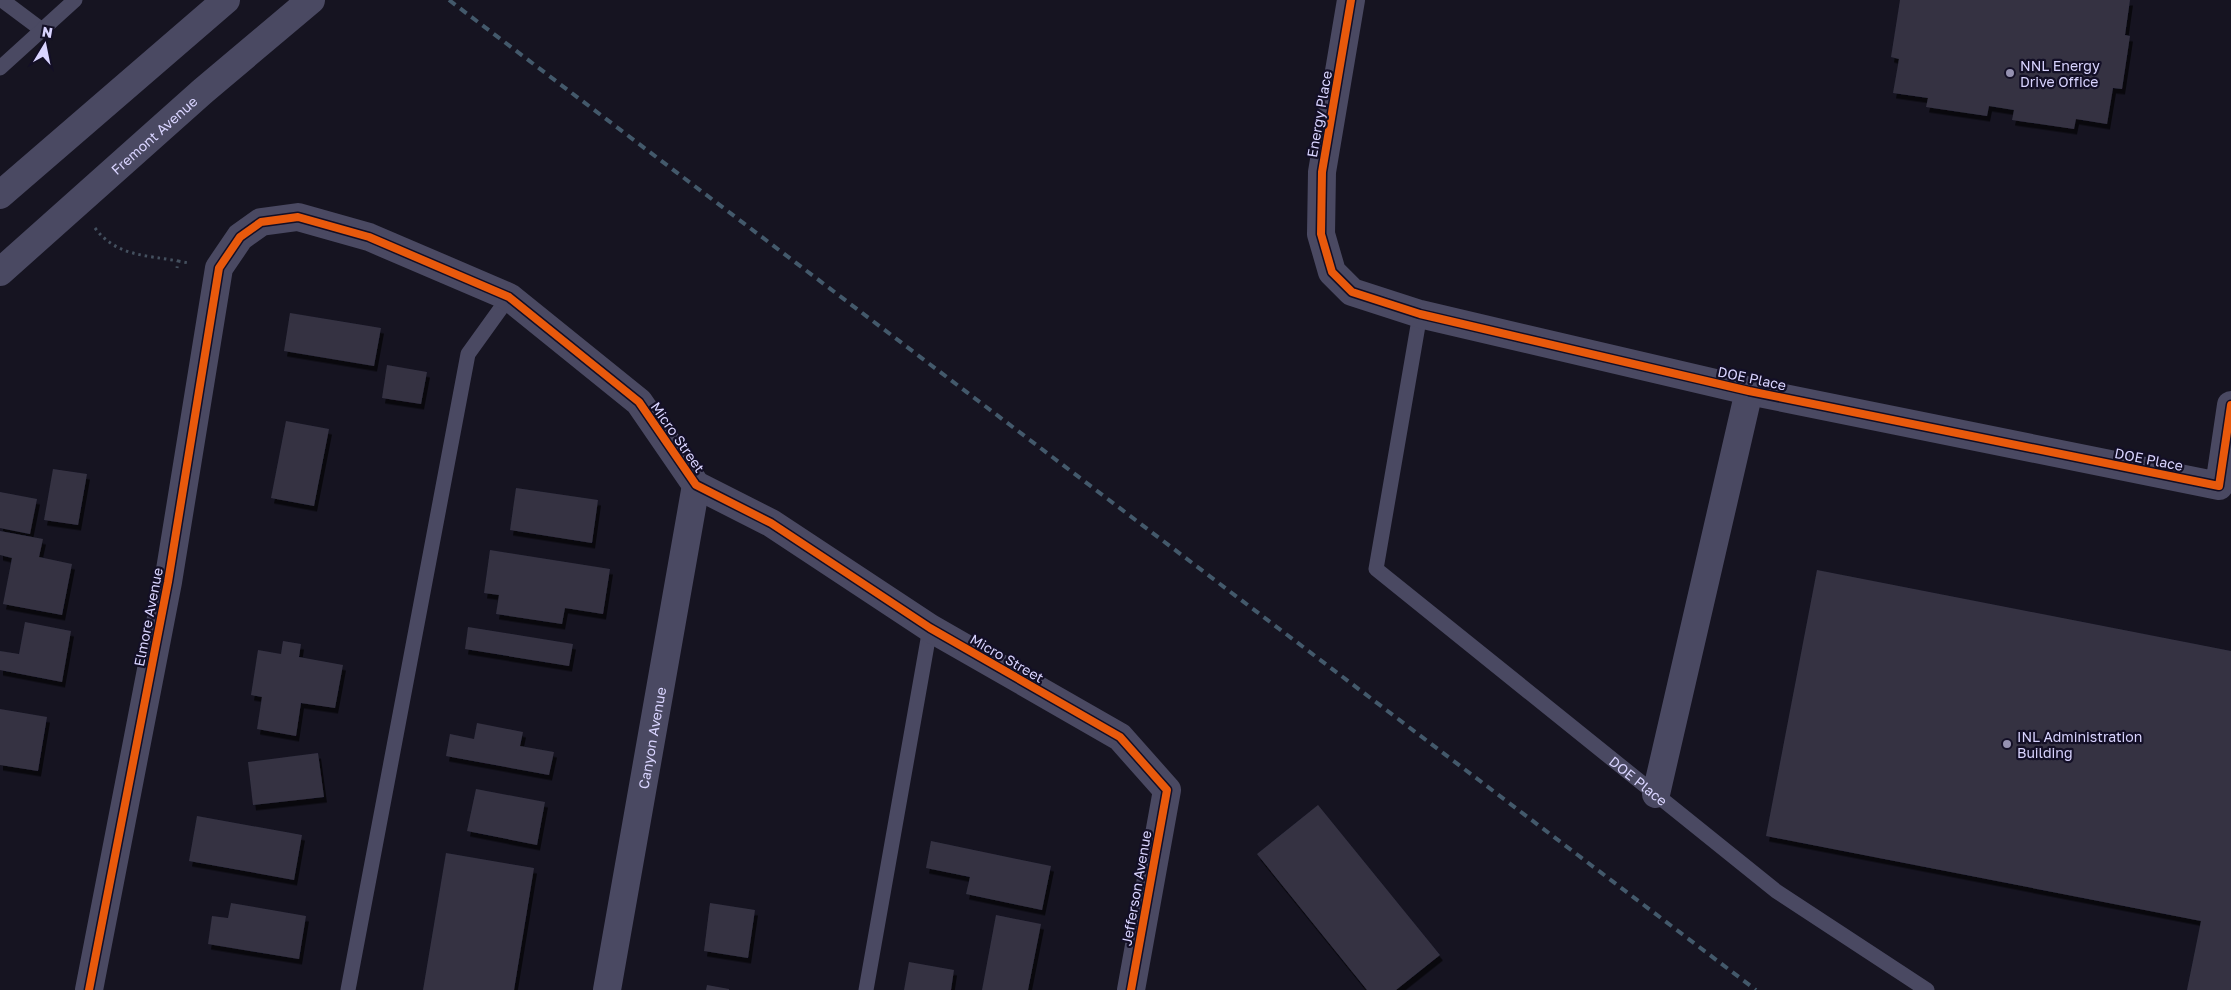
<svg xmlns="http://www.w3.org/2000/svg" width="2231" height="990" font-family="'Golos Text',sans-serif">
  <style>
    .building { fill: #343243; filter: url(#shadow) }
    .lines { fill: none; stroke-linecap: round; stroke-linejoin: round }
    .path { stroke: #44505f; stroke-width: 3; stroke-dasharray: 2.5 4; stroke-linecap: butt }
    .service { stroke: #4a4962; stroke-width: 15 }
    .minor { stroke: #4a4962; stroke-width: 28 }
    .tertiary { stroke: #4a4962; stroke-width: 28 }
    .rail { stroke: #43596b; stroke-width: 4; stroke-dasharray: 8 6; stroke-linecap: butt }
    .cycleway-casing { stroke: #130f26; stroke-width: 11 }
    .cycleway { stroke: #e8590c; stroke-width: 8 }
    .poi-dot { fill: #9591b1; stroke: #130f26; stroke-width: 2 }
    .labels { text-anchor: middle; dominant-baseline: central; stroke-width: 4.5; stroke-linejoin: round; paint-order: stroke }
    .poi-label { font-size: 14px; fill: #d9d4ff; stroke: #130f26; text-anchor: start }
    .street-label { font-size: 14px; fill: #d9d4ff; stroke: #130f26 }
  </style>
  <defs>
    <filter id="shadow"><feDropShadow dx="3" dy="5.5" stdDeviation="0" flood-color="#0009"/></filter>
  </defs>
  <rect width="100%" height="100%" fill="#161421"/>
  <path class="building" d="M1900 0H2130L2125 35 2130 36 2122 89 2113 88 2107 124 2076 119 2074 129 2012 120 2014 110 1989 106 1987 116 1926 107 1928 98 1893 93 1899 59 1891 57Z
    M290 313 381 328 374 366 284 351Z
    M387 365 427 372 421 404 382 398Z
    M286 421 329 429 314 506 271 498Z
    M53 469 87 474 78 525 44 520Z
    M516 488 598 500 592 543 510 530Z
    M0 492 37 499 30 534 0 528Z
    M0 531 43 539 39 557 72 564 62 615 3 604 12 558 0 555Z
    M490 550 610 569 603 614 565 608 562 624 496 614 499 595 484 593Z
    M1817 570 2231 651V990H2187L2201 921 1766 836Z
    M25 622 71 631 62 682 0 670V651L19 654Z
    M468 627 573 644 569 666 465 649Z
    M283 641 301 644 299 657 343 665 335 708 301 703 296 736 257 729 262 697 251 695 258 650 281 654Z
    M0 709 47 717 38 771 0 765Z
    M477 723 523 732 520 746 554 752 549 775 446 756 450 734 474 739Z
    M318 753 324 797 253 805 248 762Z
    M476 789 545 802 537 845 467 831Z
    M1318 805 1440 955 1396 990H1367L1257 854Z
    M197 816 302 835 294 880 189 861Z
    M931 841 1051 866 1042 910 966 894 970 877 926 868Z
    M446 853 534 868 514 990H423Z
    M231 903 306 916 299 959 208 944 212 916 228 918Z
    M710 903 755 910 748 958 704 951Z
    M996 915 1041 924 1028 990H982Z
    M909 962 954 970 951 990H904Z
    M707 985 729 989V990H706Z"/>
  <g class="lines">
    <path class="path" d="M95 228C116 256 145 255 178 261L177 268
      M178 261 189 263"/>
    <g class="service">
      <path d="M2 0 42 30"/>
      <path d="M0 68 75 0"/>
      <path id="s1" d="M1420 314 1376 569 1776 891 1927 990"/>
      <path d="M348 990 468 354 509 297"/>
      <path d="M866 990 930 628"/>
    </g>
    <g class="minor">
      <path d="M1351 0 1322 172 1321 234 1332 272 1352 292 1420 314 1749 391 2219 486 2231 405"/>
      <path d="M1656 794 1749 391"/>
      <path d="M89 990 168 582 219 268 240 237 261 222 298 217 369 237 509 297 639 402 696 485 771 523 930 628 1120 737 1167 790 1131 990"/>
      <path id="s2" d="M607 990 696 485"/>
    </g>
    <g class="tertiary">
      <path d="M0 195 226 0"/>
      <path id="s3" d="M0 272 203 91 311 0"/>
    </g>
    <path class="rail" d="M449 0 1756 990"/>
    <g class="cycleway-casing">
      <path id="cycleway" d="M1351 0 1322 172 1321 234 1332 272 1352 292 1420 314 1749 391 2219 486 2231 405
        M89 990 168 582 219 268 240 237 261 222 298 217 369 237 509 297 639 402 696 485 771 523 930 628 1120 737 1167 790 1131 990"/>
    </g>
    <use href="#cycleway" class="cycleway"/>
  </g>
  <g class="poi-dot">
    <circle cx="2010" cy="73" r="5"/>
    <circle cx="2007" cy="744" r="5"/>
  </g>
  <g class="labels">
    <g class="poi-label">
      <text x="2020" y="65">NNL Energy<tspan x="2020" dy="16">Drive Office</tspan></text>
      <text x="2017" y="736">INL Administration<tspan x="2017" dy="16">Building</tspan></text>
    </g>
    <g class="street-label">
      <text transform="translate(1319 114) rotate(-80)">Energy Place</text>
      <text stroke="none"><textPath href="#s3" startOffset="206">Fremont Avenue</textPath></text>
      <text transform="translate(1752 378) rotate(12)">DOE Place</text>
      <text transform="translate(678 437) rotate(55)">Micro Street</text>
      <text transform="translate(2149 459) rotate(11)">DOE Place</text>
      <text transform="translate(148 617) rotate(-79)">Elmore Avenue</text>
      <text transform="translate(1007 658) rotate(30)">Micro Street</text>
      <text stroke="none"><textPath href="#s2" startOffset="256">Canyon Avenue</textPath></text>
      <text stroke="none"><textPath href="#s1" startOffset="596">DOE Place</textPath></text>
      <text transform="translate(1136 888) rotate(-80)">Jefferson Avenue</text>
    </g>
  </g>
  <g transform="translate(45 45) rotate(10)" stroke="#130f26" stroke-width="4" paint-order="stroke">
  <path d="M0-4L9 19L0 12L-9 19Z" fill="#d9d4ff"/>
  <text y="-8" font-size="14" font-weight="bold" text-anchor="middle" fill="#d9d4ff">N</text>
  </g>
</svg>
